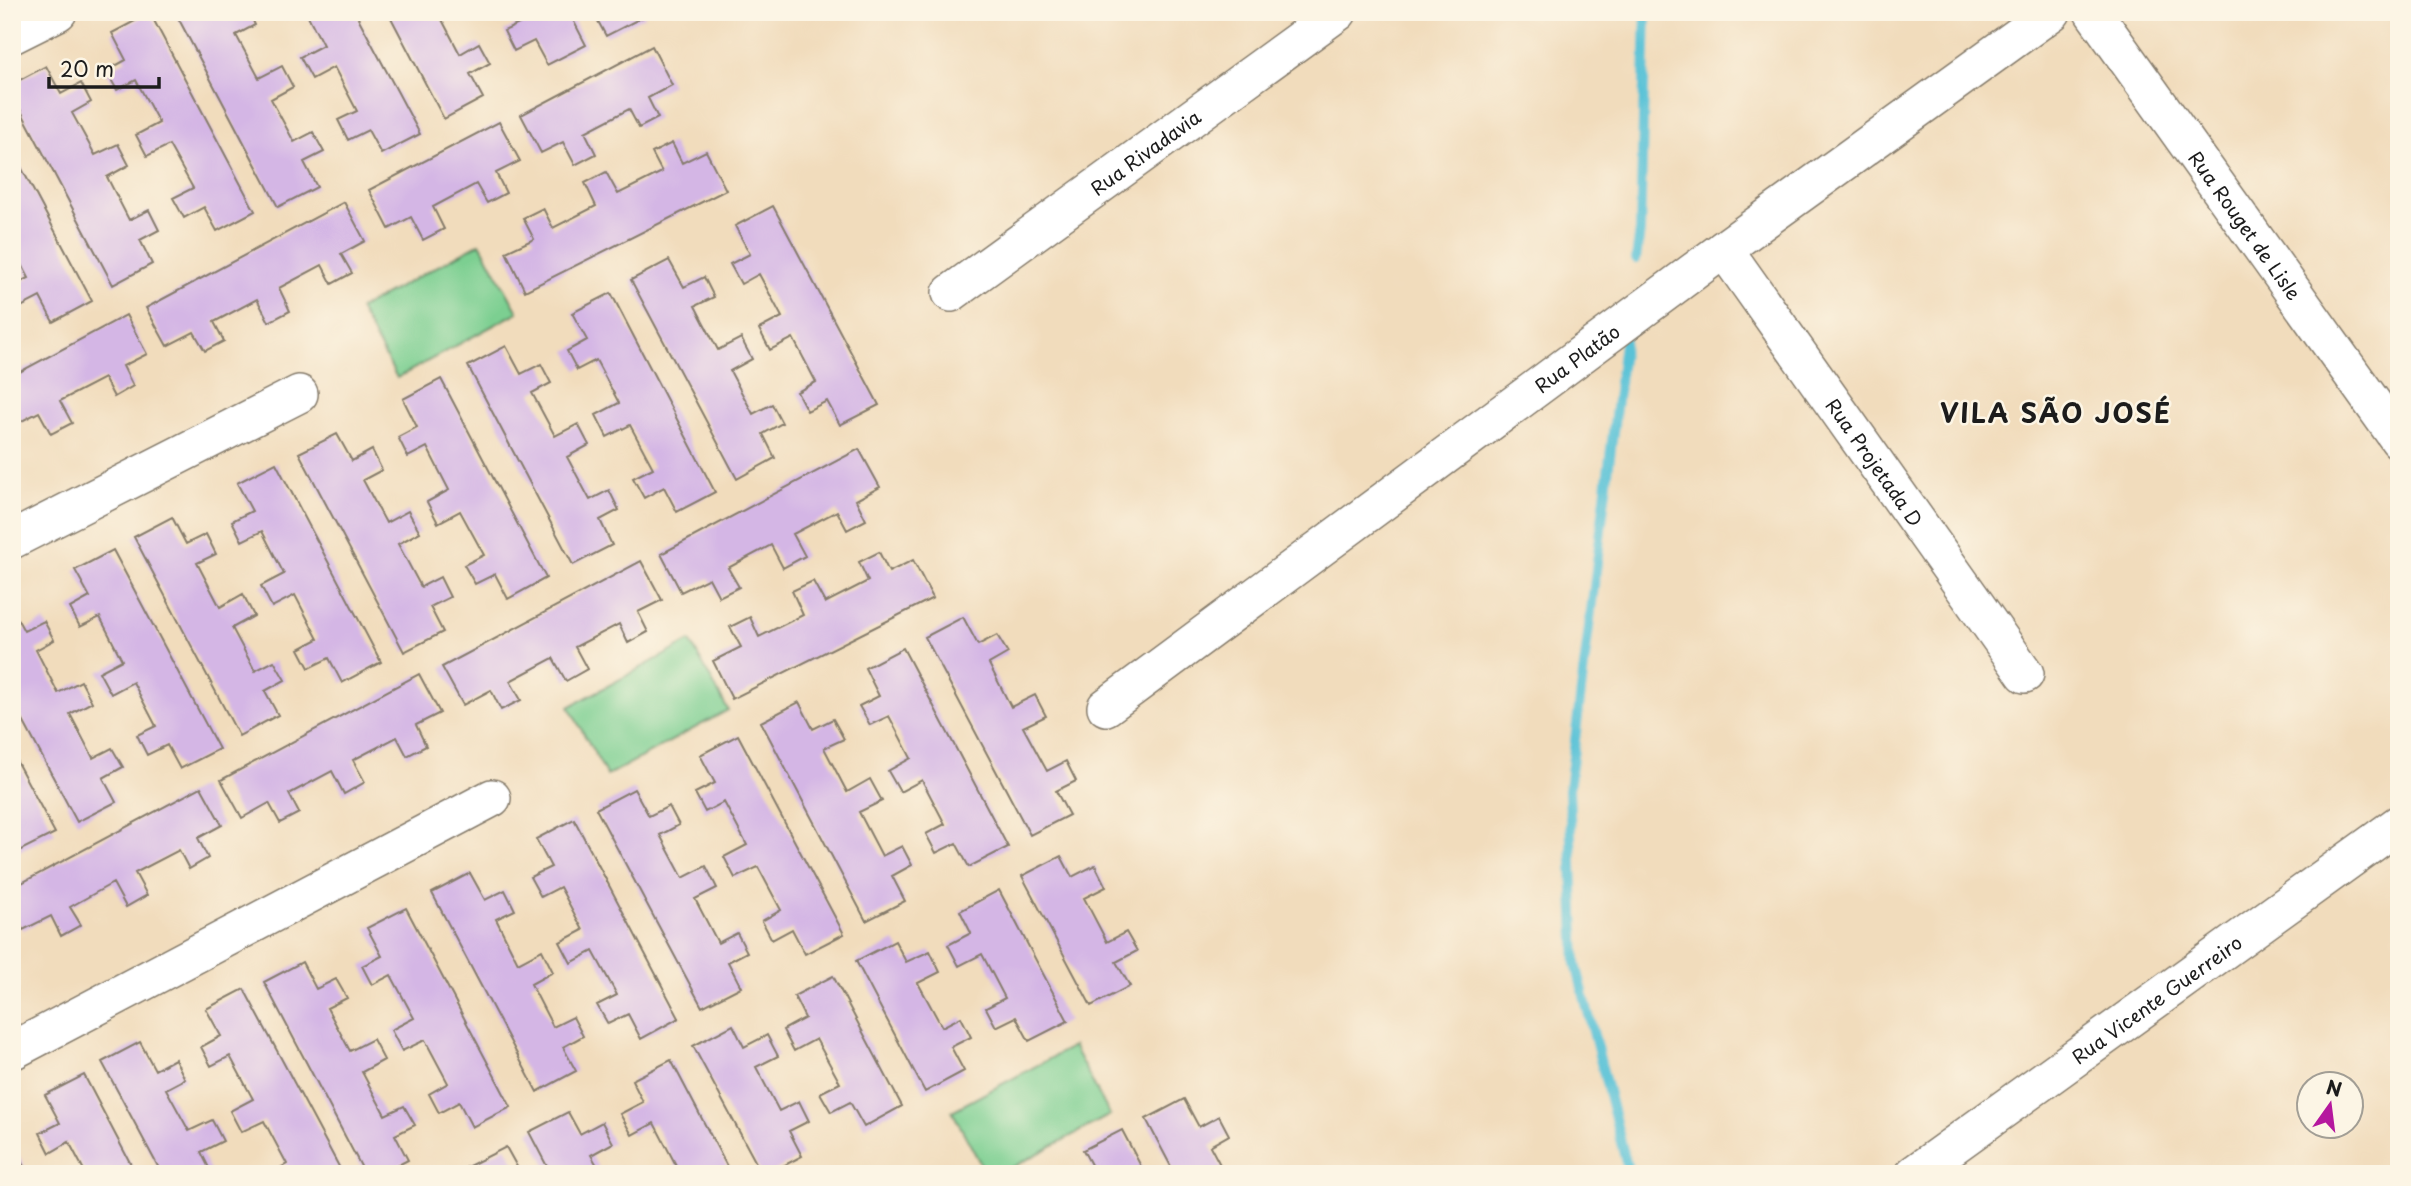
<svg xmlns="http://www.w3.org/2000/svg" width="2411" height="1186" font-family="'Playpen Sans',sans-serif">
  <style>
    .green { fill: #7ccf91; stroke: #4c7656; stroke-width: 2 }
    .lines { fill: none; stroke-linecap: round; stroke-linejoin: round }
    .stream { stroke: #5ac2d7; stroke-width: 10 }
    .building { fill: #d4b6e5 }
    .minor-casing { stroke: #867c6c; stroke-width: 40 }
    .minor { stroke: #fff; stroke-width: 37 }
    .labels { text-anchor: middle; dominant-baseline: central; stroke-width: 5; stroke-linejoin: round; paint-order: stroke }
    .street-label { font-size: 19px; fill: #1c1c1c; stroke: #fcf5e5 }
    .district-label { font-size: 26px; font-weight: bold; letter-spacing: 2px; fill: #1c1c1c; stroke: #fcf5e5 }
  </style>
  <rect width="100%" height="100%" fill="#fcf5e5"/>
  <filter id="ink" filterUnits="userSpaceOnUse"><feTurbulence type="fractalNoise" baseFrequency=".0143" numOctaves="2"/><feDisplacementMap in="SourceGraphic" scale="14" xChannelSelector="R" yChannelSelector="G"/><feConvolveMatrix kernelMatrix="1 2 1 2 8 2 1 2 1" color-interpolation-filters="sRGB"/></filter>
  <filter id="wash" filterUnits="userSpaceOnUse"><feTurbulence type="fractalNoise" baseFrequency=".00686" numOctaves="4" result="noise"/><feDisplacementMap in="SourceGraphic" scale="28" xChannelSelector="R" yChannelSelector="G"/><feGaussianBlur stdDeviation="1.57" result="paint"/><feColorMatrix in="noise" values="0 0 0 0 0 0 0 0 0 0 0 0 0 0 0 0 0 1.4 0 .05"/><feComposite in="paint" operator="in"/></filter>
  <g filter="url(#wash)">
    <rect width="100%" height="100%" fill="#f1dcbc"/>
    <path class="green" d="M480 243 518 312 397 378 359 309Z
      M690 641 728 710 607 776 569 707Z
      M1073 1046 1110 1115 1000 1174H986L952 1111Z"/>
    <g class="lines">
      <path class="stream" d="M1636 259 1640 231 1646 12
        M1625 335 1569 789 1576 964 1629 1174"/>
    </g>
    <g id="blocks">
      <path class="building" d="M175 12H223L225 16 232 12H249L255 25 236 35 259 78 282 66 293 87 271 99 294 142 313 132 324 152 304 162 317 187 278 207Z
        M306 12H355L420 134 381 154 368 130 348 140 338 120 357 111 334 67 312 79 300 57 323 45Z
        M388 12H438L460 54 479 43 490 63 470 74 483 98 444 119Z
        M518 12H569L586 45 547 65 534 41 514 51 504 31 523 22Z
        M593 12H643L645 16 606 36Z
        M150 13 255 211 217 231 204 207 184 218 173 198 193 188 169 145 147 156 136 135 159 123 136 80 117 90 106 71 126 60 112 33Z
        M652 46 672 85 648 98 658 118 639 128 629 109 585 132 596 154 575 165 563 142 541 153 521 115Z
        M46 66 61 94 81 83 91 102 72 113 95 155 118 144 129 165 107 177 129 220 149 210 159 230 140 240 152 264 113 285 12 94V84Z
        M499 122 520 161 496 173 506 193 487 203 476 184 433 207 444 229 423 240 411 217 389 229 369 190Z
        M672 143 682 163 706 151 726 190 525 291 506 252 534 239 523 218 543 208 553 228 596 206 585 183 606 172 618 194 662 172 652 153Z
        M12 150 92 301 53 322 40 297 21 307 12 292V286L29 278 12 245Z
        M344 202 365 241 341 254 352 273 332 284 322 265 279 288 290 311 269 322 257 299 214 322 224 341 205 351 194 332 167 346 146 308Z
        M773 206 879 405 840 425 827 401 807 411 797 392 816 382 793 338 770 350 759 329 782 317 759 274 741 284 730 264 750 254 735 226Z
        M669 260 684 287 704 277 714 297 695 306 718 350 741 338 752 359 730 371 753 414 772 404 782 423 763 434 775 458 737 479 631 280Z
        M611 293 715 492 677 512 664 487 644 498 633 478 653 468 630 425 607 437 596 415 619 403 596 360 577 370 567 351 587 340 572 313Z
        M126 315 147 354 123 366 133 386 114 397 104 378 60 401 72 423 51 434 39 412 12 426V376Z
        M506 346 521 374 541 364 551 383 532 393 555 436 578 424 589 445 567 457 590 500 609 490 619 510 600 520 612 545 573 565 468 366Z
        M441 379 546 578 508 599 495 574 475 584 464 565 484 555 460 511 438 523 427 502 449 490 427 447 408 457 398 437 417 427 403 399Z
        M337 434 352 461 372 450 382 470 363 480 386 523 408 511 420 532 398 544 421 587 440 577 450 597 430 607 443 632 404 652 299 453Z
        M859 449 880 487 856 500 866 520 847 530 837 511 793 534 805 556 783 568 771 545 728 568 739 587 719 597 709 578 681 592 661 554Z
        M276 463 381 662 342 683 329 658 309 668 299 649 318 639 295 595 272 607 261 586 284 574 262 531 242 541 232 521 252 511 237 483Z
        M172 517 186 544 206 534 216 554 197 563 220 607 243 594 254 616 232 628 255 671 274 661 285 680 265 691 278 715 239 736 134 537Z
        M113 550 219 749 180 769 167 745 147 755 137 735 156 726 133 682 111 694 99 672 122 660 100 617 80 627 70 608 90 597 75 570Z
        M879 552 889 572 913 560 933 598 732 699 713 661 741 647 730 627 750 617 759 637 803 615 792 591 813 581 825 603 868 581 859 562Z
        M641 561 662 600 638 612 648 632 628 643 619 624 575 647 587 669 566 681 553 658 510 681 521 700 501 710 491 690 463 705 442 667Z
        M12 609 24 631 44 621 54 640 36 650 58 693 81 681 92 702 70 714 93 758 112 748 123 767 103 778 116 802 77 822 12 700Z
        M963 617 978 645 997 635 1008 653 989 664 1011 707 1035 695 1046 716 1023 727 1047 771 1066 761 1076 781 1056 791 1069 815 1030 835 925 637Z
        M903 648 1008 847 969 867 956 843 936 853 926 834 945 824 922 780 900 792 888 771 911 758 889 716 870 725 859 706 879 696 865 668Z
        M419 674 440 713 416 725 426 746 407 756 397 737 353 760 365 782 344 794 332 771 289 794 299 813 280 823 269 803 242 818 221 780Z
        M799 702 813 729 833 719 844 739 824 748 847 792 870 779 882 801 859 812 882 856 902 846 912 865 892 876 905 901 866 921 761 722Z
        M738 735 844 934 805 954 792 929 772 940 762 921 781 910 758 867 735 878 724 857 747 845 724 802 705 812 695 793 715 783 700 755Z
        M12 753 55 833 15 853 12 847Z
        M201 787 222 825 198 838 208 858 189 869 179 850 135 873 147 895 126 907 113 883 70 907 81 925 61 936 51 916 23 930 12 911V888Z
        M634 789 649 816 669 806 679 825 660 835 683 878 706 866 717 888 695 899 718 943 737 933 747 952 728 962 741 987 702 1007 596 809Z
        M574 819 679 1018 641 1039 628 1014 608 1024 597 1005 617 995 593 951 571 963 560 942 583 930 560 887 541 897 530 877 551 867 536 839Z
        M1061 856 1072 877 1095 865 1106 887 1084 898 1107 942 1126 932 1137 951 1116 962 1130 986 1091 1006 1022 876Z
        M470 873 485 900 505 890 515 910 496 919 518 963 542 950 553 972 531 984 553 1027 573 1017 583 1036 563 1047 576 1071 537 1092 432 893Z
        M999 890 1068 1021 1029 1041 1016 1017 996 1027 986 1008 1005 998 982 954 959 966 948 945 971 933 960 911Z
        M406 908 511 1107 472 1127 459 1102 439 1113 429 1094 448 1083 425 1040 402 1051 391 1030 414 1018 391 975 372 985 362 966 382 956 367 928Z
        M895 941 906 962 930 951 940 972 918 983 942 1027 961 1017 971 1037 951 1047 964 1071 925 1092 856 961Z
        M302 962 316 989 336 979 347 998 327 1008 350 1051 373 1039 384 1060 362 1072 385 1115 404 1106 415 1125 395 1135 408 1160 381 1174H365L264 982Z
        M833 976 902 1106 864 1127 850 1102 831 1112 820 1093 840 1083 816 1039 794 1051 783 1030 805 1018 794 996Z
        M244 989 343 1174H269L287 1164 264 1121 241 1132 230 1111 253 1099 230 1056 211 1066 201 1047 221 1036 206 1009Z
        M733 1025 744 1047 767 1035 778 1056 756 1067 779 1111 799 1101 809 1121 789 1131 802 1156 768 1174H762L693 1046Z
        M140 1042 155 1070 175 1059 185 1079 166 1089 189 1131 212 1120 223 1141 201 1152 212 1174H162L102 1062Z
        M671 1060 731 1174H664L677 1167 654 1123 632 1135 620 1114 643 1102 632 1080Z
        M84 1075 136 1174H86L69 1142 50 1153 40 1133 60 1123 45 1095Z
        M1184 1099 1199 1127 1219 1116 1229 1135 1210 1146 1225 1174H1175L1146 1119Z
        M568 1112 580 1134 602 1122 613 1143 591 1155 602 1174H551L529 1132Z
        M1122 1130 1145 1174H1096L1083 1150Z
        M12 1143 24 1165 12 1172Z
        M506 1147 521 1174H471L467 1167Z"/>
    </g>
  </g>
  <g filter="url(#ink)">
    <use href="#blocks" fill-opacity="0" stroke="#867c6c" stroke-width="2"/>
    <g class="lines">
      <g class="minor-casing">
        <g id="minor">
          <path id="s1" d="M2093 12 2399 440"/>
          <path d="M12 35 58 12"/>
          <path id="s2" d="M1724 249 2025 674"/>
          <path id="s3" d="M951 293 1338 12"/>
          <path d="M12 540 299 394"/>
          <path id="s4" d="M1106 707 1724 249 2052 12"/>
          <path d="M12 1051 492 798"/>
          <path id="s5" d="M1914 1174 2399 824"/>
        </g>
      </g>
      <use href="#minor" class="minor"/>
    </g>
  </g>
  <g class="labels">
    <g class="street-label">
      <text stroke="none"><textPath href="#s3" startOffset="240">Rua Rivadavia</textPath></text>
      <text stroke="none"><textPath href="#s1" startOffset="262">Rua Rouget de Lisle</textPath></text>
      <text stroke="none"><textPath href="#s4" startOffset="586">Rua Platão</textPath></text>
      <text stroke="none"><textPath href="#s2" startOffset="261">Rua Projetada D</textPath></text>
      <text stroke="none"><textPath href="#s5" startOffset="299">Rua Vicente Guerreiro</textPath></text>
    </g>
    <g class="district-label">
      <text x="2056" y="412">VILA SÃO JOSÉ</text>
    </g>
  </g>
  <rect width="2411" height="1186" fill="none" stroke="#fcf5e5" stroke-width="42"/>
  <g transform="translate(2330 1105) rotate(14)"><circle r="33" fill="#fcf5e5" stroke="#a29e95" stroke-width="2"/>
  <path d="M0-5L12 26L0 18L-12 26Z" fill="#b5179e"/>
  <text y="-10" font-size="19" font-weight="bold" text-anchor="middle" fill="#1c1c1c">N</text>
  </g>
  <path d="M49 77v10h110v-10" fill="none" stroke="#1c1c1c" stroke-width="3.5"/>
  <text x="60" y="77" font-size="21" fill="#1c1c1c" stroke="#fcf5e5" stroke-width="5" paint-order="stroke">20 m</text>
</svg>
